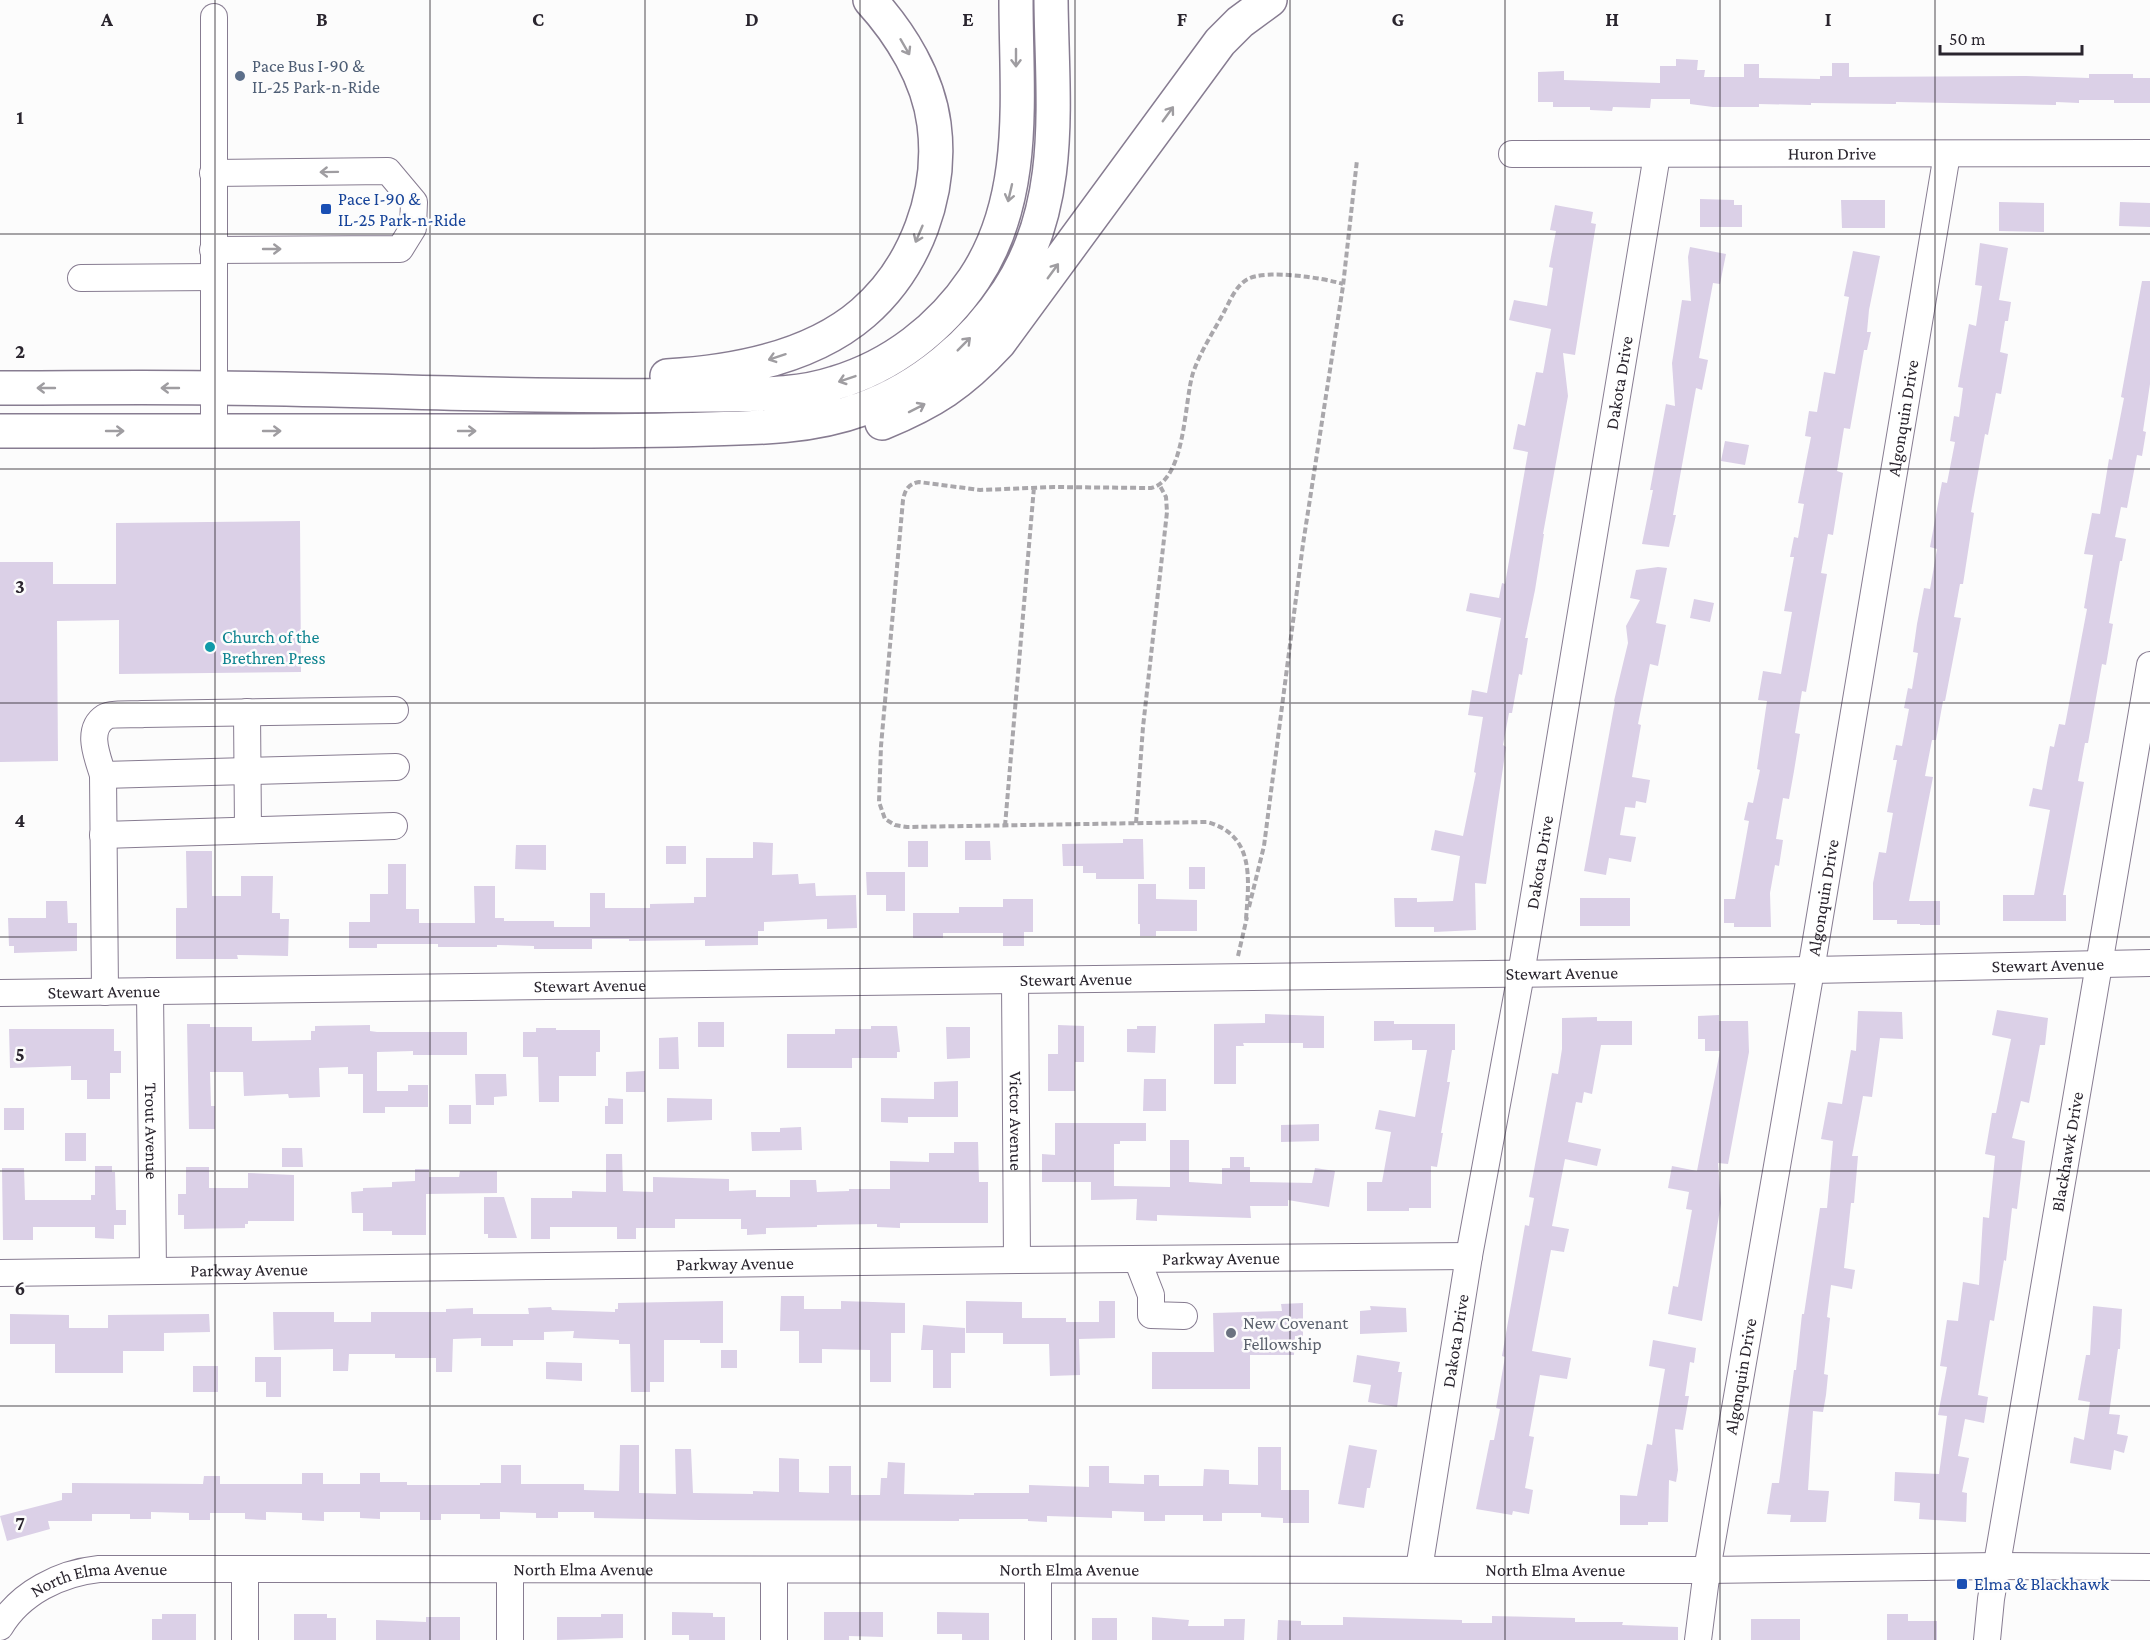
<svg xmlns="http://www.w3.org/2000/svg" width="2150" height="1640" font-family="'Crimson Pro',serif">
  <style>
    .building { fill: #dbd0e7 }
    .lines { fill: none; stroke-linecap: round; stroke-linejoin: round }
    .minor-casing { stroke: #877c91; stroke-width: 28 }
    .highway-casing { stroke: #877c91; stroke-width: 36 }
    .path { stroke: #a9a7ab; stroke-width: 4; stroke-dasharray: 6 3; stroke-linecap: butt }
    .minor { stroke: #fff; stroke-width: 26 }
    .highway { stroke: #fff; stroke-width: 33 }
    .oneway { stroke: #9f9da1 }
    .grid { fill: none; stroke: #2a252e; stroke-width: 1.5; stroke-opacity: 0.55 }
    .service-dot { fill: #5c6f8a; stroke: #fcfcfc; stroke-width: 2 }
    .transit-dot { fill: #1a4fb4; stroke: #fcfcfc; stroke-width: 2 }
    .culture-dot { fill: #0f9aa8; stroke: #fcfcfc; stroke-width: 2 }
    .worship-dot { fill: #6b7280; stroke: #fcfcfc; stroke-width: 2 }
    .labels { text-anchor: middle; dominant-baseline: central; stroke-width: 5; stroke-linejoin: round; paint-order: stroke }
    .service-label { font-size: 18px; fill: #4e5e75; stroke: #fcfcfc; text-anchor: start }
    .street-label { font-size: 18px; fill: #2a252e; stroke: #fcfcfc }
    .transit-label { font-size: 18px; fill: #164399; stroke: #fcfcfc; text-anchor: start }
    .culture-label { font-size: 18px; fill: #0d838f; stroke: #fcfcfc; text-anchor: start }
    .worship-label { font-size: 18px; fill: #5b616d; stroke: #fcfcfc; text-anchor: start }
    .grid-label { font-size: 20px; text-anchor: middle; font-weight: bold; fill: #2a252e; stroke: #fcfcfc; stroke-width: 5; stroke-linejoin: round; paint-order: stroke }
  </style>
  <rect width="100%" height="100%" fill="#fcfcfc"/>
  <path class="building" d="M1676 59 1698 60 1697 70H1705L1704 77H1744V64H1759V78L1820 79V76H1832V63H1849V77L2026 76 2089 78V74H2133V78H2150V103H2114V100H2079V103L2056 102V105L1896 102V104L1811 103V105L1759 104V107H1713L1690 104V99H1651L1650 108 1613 107 1612 111 1590 110V107H1553V102H1538V72L1564 71V80L1660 83V66H1676Z
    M1700 199 1734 200V205H1742V227H1700Z
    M1841 200H1885V228H1842Z
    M1999 202 2044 203V232L1999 231Z
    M2120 202 2150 203V227L2119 226Z
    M1555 205 1593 212 1591 223 1596 224 1575 355 1563 353 1568 396 1543 534H1544L1535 590 1525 638H1528L1522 675 1519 674 1512 713H1509L1503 745 1506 747 1486 884 1475 883 1476 930 1434 932V927H1395L1394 898H1417V902L1453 901 1460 856 1431 850 1435 830 1463 836 1476 773 1474 772 1483 717 1468 715 1472 690 1487 693 1501 618 1466 611 1470 593 1499 598 1502 583 1505 584 1528 452 1513 449 1518 424 1525 426 1536 372 1543 373 1551 329 1509 320 1514 300 1547 306 1553 268 1549 267 1556 231 1550 230Z
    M1980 243 2008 248 1999 300 2011 302 2008 321H2005L2000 352 2008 354 2001 394 1996 393 1988 435 1985 434 1971 512 1974 513 1963 584H1960L1954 617 1961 618 1945 701H1943L1936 740H1932L1925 776 1933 777 1909 901H1940V925H1920V924H1897V920H1873V883L1879 852 1886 853 1893 813 1887 812 1897 760H1893L1896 745 1902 746 1909 709 1904 708 1908 688 1912 689 1918 653 1913 652 1917 624 1924 588 1930 589 1937 549 1930 547 1942 482 1947 483 1955 442 1950 441 1954 416 1959 417 1963 388 1958 387 1969 324 1976 326 1982 286 1975 285Z
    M1690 247 1726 254 1720 284 1713 283 1699 358 1708 360 1702 390 1696 388 1673 515H1676L1669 547 1642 544 1653 490H1650L1666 404 1675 406 1672 363 1682 300 1691 301 1688 257Z
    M1853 251 1880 256 1869 310 1867 332H1871L1867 350H1864L1850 429 1844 428 1837 471 1843 473 1833 535 1828 534 1821 573 1827 574 1806 692 1802 691 1795 733 1800 734 1794 771 1789 799 1783 798 1776 839 1783 840 1779 866 1775 865 1770 893 1771 927H1734V923H1724V899H1735L1749 821 1744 820 1748 802 1753 803 1760 770 1757 769 1767 701 1758 700 1763 671 1781 674 1792 612 1784 611 1794 557H1790L1794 537 1798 538 1804 504 1798 503 1811 437 1805 436 1809 411 1817 412 1824 372 1835 374 1849 297 1844 296Z
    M2142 281H2150V384L2143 431 2146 432 2142 456 2137 455 2127 508 2121 507 2115 537 2126 539 2122 561H2120L2109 623 2113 624 2106 665 2102 664 2088 743H2085L2078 781 2084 782 2063 895H2066V921H2003V895H2034L2050 810 2029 806 2033 788 2042 790 2050 746 2054 747 2059 724 2065 725 2087 609 2084 608 2093 555 2084 554 2092 513 2100 514 2109 459 2112 460 2124 398 2121 397Z
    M1725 441 1749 445 1745 465 1721 461Z
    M300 521 301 672 119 674V620L57 621 58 761 0 762V562H53V584H116V523Z
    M1658 567 1667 568 1656 623 1666 625 1658 666 1650 664 1638 724 1641 725 1632 777 1650 780 1646 803 1636 801 1635 808 1625 807 1620 835 1636 837 1631 862 1609 858 1606 875 1584 871 1615 702 1614 701 1628 643 1626 626 1640 600 1630 598 1636 570Z
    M1694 599 1714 603 1710 622 1690 618Z
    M1123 839H1143L1144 879H1096V873H1083V866H1063L1062 844 1123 843Z
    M908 841H928V867H908Z
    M965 841H990L991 860H965Z
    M753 842 773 843 772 875 798 874 799 884 815 883 816 896 856 895 857 928 827 929V919L764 922V931H758V945L705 946V940L629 941V939H592V949H534V946L497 945V947H438V944H377V948H349V922H370V894H388V864H406V909H419V923H475L474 886H495V918H504V921H554V927H590V893H605V908H650V904L694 903V897H706V858H753Z
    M516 845H546V870L515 869Z
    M666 846H686V864H666Z
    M186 851H212V896H241V876H273L272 913H280V919H289L288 956 237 955 238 959H176V908H187Z
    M1189 867H1205V889H1189Z
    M866 872H905V911H886V895H867Z
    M1138 884H1156V899L1197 900V931H1156V936H1140V924H1138Z
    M1580 898H1630V926H1580Z
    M1003 899H1033V932H1024V946H1003V933H943V938H913V913H959V907H1003Z
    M46 901H67L68 923H77V951L14 953V946H9L8 918H46Z
    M1997 1010 2048 1018 2045 1045H2040L2029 1103 2021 1101 2012 1138 2025 1141 2017 1209 2012 1208 2006 1261 2004 1260 1994 1321 1990 1320 1978 1395 1988 1397 1984 1423 1965 1419 1958 1456 1969 1458 1962 1492 1967 1493 1966 1522 1919 1519 1920 1503 1894 1501 1895 1472 1939 1474 1947 1416 1938 1415 1947 1367 1940 1366 1947 1320 1958 1321 1963 1282 1979 1285 1983 1217 1989 1218 1995 1156 1985 1154 1992 1113H1996L2011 1039 1992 1035Z
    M1858 1011 1902 1012 1903 1039 1880 1038 1872 1097 1863 1096 1852 1156H1858L1854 1203H1851L1844 1268 1855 1270 1852 1289 1831 1285 1827 1317 1830 1318 1824 1374 1828 1375 1826 1395 1823 1412 1813 1411 1808 1490 1829 1491 1826 1522H1790L1791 1515 1767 1514 1772 1483H1779L1794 1370H1796L1802 1314H1804L1820 1208H1827L1833 1141 1821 1139 1828 1102 1842 1104 1851 1050 1856 1051Z
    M1265 1014 1324 1016V1048H1303V1043H1243L1244 1046H1236V1084H1214V1024L1265 1023Z
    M1719 1015V1021H1748L1749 1052 1728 1164 1718 1163 1721 1203 1702 1321 1668 1314 1673 1286 1678 1287 1692 1210 1686 1209 1689 1192 1668 1188 1672 1166 1697 1171 1720 1051H1705V1039H1698V1016Z
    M1597 1017V1021H1632V1045H1601L1592 1094 1584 1092 1582 1103 1576 1102 1568 1142 1601 1149 1597 1166 1565 1159 1552 1226 1569 1229 1564 1252 1551 1250 1532 1351 1571 1358 1567 1379 1540 1375 1529 1436 1534 1437 1525 1488 1533 1490 1529 1514 1513 1511 1512 1515 1476 1509 1490 1440H1494L1500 1409 1496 1408 1505 1357 1502 1356 1525 1225 1529 1226 1534 1198 1529 1197 1552 1073 1558 1074 1562 1049V1018Z
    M1374 1021H1394V1024H1455V1050H1452L1447 1082H1450L1441 1133H1443L1437 1167 1431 1166V1208H1409V1211H1367V1182H1382L1391 1132 1375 1129 1379 1110 1415 1117 1427 1050H1412V1040L1374 1041Z
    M698 1022H724V1047H698Z
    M187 1024H210V1027H252V1041L311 1040V1031H315V1026L370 1025V1031L377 1032H467V1055H413V1051L377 1052V1091H408V1085H428V1107H385V1113H363V1074H348V1067L319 1068 320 1097 289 1098 288 1094 244 1096 243 1072H210L211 1106H215V1129H189Z
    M1058 1025 1084 1026V1062H1075V1091H1048V1054H1058Z
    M871 1026H897L900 1052H897V1058H852V1068H787V1034H835V1029H871Z
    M1137 1026H1156L1155 1053 1127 1052V1029H1137Z
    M946 1027H970V1058L947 1059Z
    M536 1028H556V1030H600V1052H596V1076H559V1102H539L538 1057H523V1032H536Z
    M9 1029H114V1051H121V1073H110V1099H87V1080H71V1066L10 1068Z
    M678 1037 679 1069H659V1038Z
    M645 1071V1092H626V1072Z
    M475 1074H506L507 1096 494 1097V1105H476Z
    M1144 1079H1166V1111H1143Z
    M958 1081V1117H908V1123L881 1122V1098L934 1099V1082Z
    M608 1098 623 1099V1124H605V1106H608Z
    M667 1098 712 1099V1120L667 1122Z
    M449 1105H471V1124H449Z
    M4 1108H24V1130H4Z
    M1055 1123H1146V1141H1120V1144H1114V1186L1170 1187V1140H1189V1182L1222 1184V1168H1230V1157H1244V1167H1250V1182L1312 1183 1315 1168 1335 1171 1329 1207 1288 1200V1206H1250L1251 1218 1157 1215V1221L1136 1220 1137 1199 1091 1200V1182H1042V1154L1055 1155Z
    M1319 1124V1141L1281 1142V1125Z
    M801 1127 802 1150 752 1151 751 1132H780V1128Z
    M65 1133H86V1161H65Z
    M954 1142H978L979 1182H988V1223H900V1228L877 1227V1224L817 1225V1227L766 1228V1234L747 1235V1229H741V1219H675V1228H636V1239H617V1227H550V1239H531V1198H572V1191L606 1192V1154H622L623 1191 653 1192V1177L729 1179V1191L756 1190V1197H790V1180H816L817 1192 849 1191V1189H890V1161L929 1162V1153H954Z
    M282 1148H302L303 1167H282Z
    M95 1166H112V1172H115L116 1210H126V1225H114V1239L95 1238V1227H33V1240H3L2 1168H24L25 1200H91V1195H95Z
    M186 1167H209V1188H248V1173L294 1175V1221H248V1224H245V1228L184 1229V1215H178V1194H186Z
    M415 1169H429V1177H459L460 1171H497V1193L426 1194V1235H392V1231H363V1213H352L351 1192 363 1191V1188L392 1187V1182L415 1181Z
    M484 1197H504L517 1238H488V1234H484Z
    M781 1296H804V1309H841V1301L905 1303V1333H891V1382H870V1350L822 1349V1363H799V1331H780Z
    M723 1301V1343H700V1340H664V1382H650V1392H631L630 1344H619V1340L573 1338 574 1331 544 1332V1340H513V1346H481V1338L453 1339 452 1372H436V1358H395V1354H349L348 1371H333V1349L274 1350 273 1312H334V1322H371V1312H446V1309L473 1308V1314H529L528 1308 551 1307 552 1310 615 1312V1309H618V1303Z
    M966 1301 1022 1302V1318H1066V1322H1099V1301H1115V1338L1079 1339 1080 1375 1050 1376 1049 1344H1003V1333H966Z
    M1303 1303V1336H1295L1294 1355H1250V1389H1152V1352H1214L1213 1313 1282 1311 1281 1304Z
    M1370 1306 1406 1308 1407 1332 1360 1334V1311L1371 1310Z
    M2093 1306 2122 1309 2120 1349H2118L2109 1414 2120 1415 2117 1434 2128 1436 2124 1453 2114 1450 2111 1470 2070 1463 2074 1437 2084 1440 2090 1402 2078 1400 2086 1355H2090Z
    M10 1314 69 1315V1328H108V1315L209 1314 210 1332 164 1333V1351H123V1373H55V1344H10Z
    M923 1325 965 1328V1353H951V1388H933V1350H921Z
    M1653 1340 1696 1348 1694 1363 1690 1362 1685 1396H1689L1683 1430 1675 1429 1678 1470 1676 1482 1669 1480 1668 1522H1648V1525H1620V1495L1637 1496 1647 1444 1652 1445 1665 1369 1649 1366Z
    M721 1350H737V1368H721Z
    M1357 1355 1400 1362 1398 1372H1402L1397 1407 1368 1402 1371 1385 1353 1382Z
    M255 1357H281V1397H266V1382H255Z
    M546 1362 582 1363V1381L546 1379Z
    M193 1366H218V1392H193Z
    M620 1445H639V1493L676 1494 675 1449H691L693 1493 753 1494V1491L779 1492V1458L799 1459V1492L829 1493V1466H851V1495H880L881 1478H887L888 1462 905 1463 904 1494 974 1495V1493H1029V1485L1089 1487V1466H1109V1483L1144 1484V1475H1159V1486H1203L1204 1469 1229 1470V1484L1258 1485V1447H1281V1490H1309V1523H1283V1518L1261 1517V1513H1222V1521H1203V1515H1165V1521H1144V1512L1112 1511V1518L1047 1516V1522L1028 1521V1519H959V1521L699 1520 594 1518V1512H558V1518H536V1513L500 1512V1519H480V1514H441V1520H420V1512H380V1519L360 1518V1512H324V1521L302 1520V1513L266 1512V1520L245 1519V1513H210V1520H189V1513L151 1512V1519H130V1514H92V1521H48L50 1529 7 1541 0 1516 62 1500V1493H72V1483L203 1484 204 1476H220V1484H302V1473H323V1484H360V1473H380V1482H407V1485H480V1483H501V1465H521V1484H584V1490L619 1491Z
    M1349 1445 1377 1450 1370 1488H1367L1364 1508 1338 1504Z
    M672 1612 713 1613V1617H725V1640H689V1635H672Z
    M824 1612H883V1637L849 1636V1640H824Z
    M937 1612 989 1613V1640H962V1634H937Z
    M162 1614H196V1640H152V1619H162Z
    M294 1614H327V1618H336V1640H294Z
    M601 1614H623V1638L557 1640V1617H601Z
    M1887 1614H1908V1621H1937V1640H1887Z
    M1492 1616 1575 1618V1622H1623L1622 1625 1678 1627V1640H1277L1278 1620 1301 1621V1625H1343V1617L1462 1620V1623H1492Z
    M426 1617H460V1640H376V1620L426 1622Z
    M1152 1617 1189 1620 1188 1626H1224V1619H1245L1244 1640H1152Z
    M1092 1618H1117V1640H1092Z
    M1751 1619H1800V1640H1751Z"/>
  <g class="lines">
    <g class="minor-casing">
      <g id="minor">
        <path id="s1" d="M1512 154 2150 153"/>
        <path d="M213 173 388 171 414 202 413 228 400 249 213 250"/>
        <path d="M81 278 214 277"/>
        <path d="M214 431V17"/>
        <path d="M247 712 248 830"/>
        <path d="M103 775 396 767"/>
        <path d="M103 835 394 826"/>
        <path id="s2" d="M1015 981 1017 1260"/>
        <path id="s3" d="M150 991 153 1270"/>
        <path d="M105 992 103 775C98 758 85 730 105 717 111 713 135 715 143 714L395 710"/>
        <path id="s4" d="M0 993 1811 970 2150 963"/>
        <path d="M1137 1259 1151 1295V1315L1184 1316"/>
        <path id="s5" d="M0 1273 1017 1260 1469 1256"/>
        <path id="s6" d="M1419 1569 1469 1256 1521 974 1657 155"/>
        <path id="s7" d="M0 1627C20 1593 60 1573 99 1569L1707 1570 1997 1566 2150 1567"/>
        <path d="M245 1640V1570"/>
        <path d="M510 1640V1570"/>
        <path d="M774 1640V1570"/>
        <path d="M1038 1640V1570"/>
        <path id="s8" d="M1698 1640 1707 1570 1811 970 1947 154"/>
        <path id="s9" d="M1987 1640 1991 1599 2150 665"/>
      </g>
    </g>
    <g class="highway-casing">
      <path id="highway" d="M667 376C734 372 811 358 863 313 916 267 943 193 934 124 928 78 901 34 870 0
        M0 388C72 388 144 387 216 388 322 389 429 393 536 395 595 396 654 396 712 395 754 394 796 396 835 383 892 366 941 328 974 279 1029 197 1016 94 1016 0
        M882 423C933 402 961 384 999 343L1220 42 1240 22 1270 0
        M0 431C179 431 359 431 538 431 595 431 651 431 708 429 760 428 813 427 862 409 921 388 974 343 1008 291 1066 203 1052 100 1051 0"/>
    </g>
    <path class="path" d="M1136 823 1143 727 1167 512 1166 497 1160 486
      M1005 826 1034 487
      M1249 907 1264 846 1303 544 1343 286 1357 160
      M1246 919C1249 879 1255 835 1207 822L907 827 895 825 885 819 879 802 881 746 903 500C905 490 908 484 919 482L980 490 1054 487 1151 488C1186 480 1184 401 1193 373 1200 352 1214 331 1224 312 1230 301 1236 285 1248 279 1266 269 1324 278 1343 284
      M1238 956 1247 917"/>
    <use href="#minor" class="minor"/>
    <use href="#highway" class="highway"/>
  </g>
  <defs><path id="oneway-shaft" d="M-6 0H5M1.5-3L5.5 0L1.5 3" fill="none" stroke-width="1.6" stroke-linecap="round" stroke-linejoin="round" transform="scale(1.5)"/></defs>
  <g class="oneway">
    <use href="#oneway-shaft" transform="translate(905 47) rotate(60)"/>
    <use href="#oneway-shaft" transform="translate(1016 58) rotate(90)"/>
    <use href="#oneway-shaft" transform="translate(1168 114) rotate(-54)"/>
    <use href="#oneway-shaft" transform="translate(329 172) rotate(179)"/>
    <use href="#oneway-shaft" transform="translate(1010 193) rotate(103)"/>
    <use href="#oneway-shaft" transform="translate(919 234) rotate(113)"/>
    <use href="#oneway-shaft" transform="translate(272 249)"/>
    <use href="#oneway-shaft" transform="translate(1053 271) rotate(-54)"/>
    <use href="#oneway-shaft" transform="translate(964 344) rotate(-45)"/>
    <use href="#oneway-shaft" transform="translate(777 357) rotate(162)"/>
    <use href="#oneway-shaft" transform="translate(847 379) rotate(161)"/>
    <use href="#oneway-shaft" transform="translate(46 388) rotate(-180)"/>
    <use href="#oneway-shaft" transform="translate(170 388) rotate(180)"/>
    <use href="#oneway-shaft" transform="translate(917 408) rotate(-27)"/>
    <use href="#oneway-shaft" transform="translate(115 431)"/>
    <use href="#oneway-shaft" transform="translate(272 431)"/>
    <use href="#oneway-shaft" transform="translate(467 431)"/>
  </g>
  <path class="grid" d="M215 0V1640M430 0V1640M645 0V1640M860 0V1640M1075 0V1640M1290 0V1640M1505 0V1640M1720 0V1640M1935 0V1640M0 234H2150M0 469H2150M0 703H2150M0 937H2150M0 1171H2150M0 1406H2150"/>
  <circle class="service-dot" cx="240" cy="76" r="6"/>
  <g class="transit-dot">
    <rect x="320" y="203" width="12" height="12" rx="3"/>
    <rect x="1956" y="1578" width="12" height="12" rx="3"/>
  </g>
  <circle class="culture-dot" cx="210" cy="647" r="6"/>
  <circle class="worship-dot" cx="1231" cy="1333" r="6"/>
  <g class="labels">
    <g class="service-label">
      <text x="252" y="66">Pace Bus I-90 &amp;<tspan x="252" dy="21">IL-25 Park-n-Ride</tspan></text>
    </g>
    <g class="street-label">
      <text stroke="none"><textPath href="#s1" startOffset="320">Huron Drive</textPath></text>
      <text stroke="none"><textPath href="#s6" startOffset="1203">Dakota Drive</textPath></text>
      <text stroke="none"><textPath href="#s8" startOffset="1239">Algonquin Drive</textPath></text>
      <text stroke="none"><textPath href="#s6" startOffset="717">Dakota Drive</textPath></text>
      <text stroke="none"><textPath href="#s8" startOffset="753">Algonquin Drive</textPath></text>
      <text stroke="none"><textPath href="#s4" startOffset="2048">Stewart Avenue</textPath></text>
      <text stroke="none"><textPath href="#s4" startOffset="1562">Stewart Avenue</textPath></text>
      <text stroke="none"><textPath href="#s4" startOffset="1076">Stewart Avenue</textPath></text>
      <text stroke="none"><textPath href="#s4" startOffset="590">Stewart Avenue</textPath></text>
      <text stroke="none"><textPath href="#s4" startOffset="104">Stewart Avenue</textPath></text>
      <text stroke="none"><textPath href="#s2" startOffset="140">Victor Avenue</textPath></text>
      <text stroke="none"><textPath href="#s3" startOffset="140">Trout Avenue</textPath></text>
      <text stroke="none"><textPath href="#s9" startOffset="495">Blackhawk Drive</textPath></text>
      <text stroke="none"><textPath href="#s5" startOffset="1221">Parkway Avenue</textPath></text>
      <text stroke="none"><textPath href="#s5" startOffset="735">Parkway Avenue</textPath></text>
      <text stroke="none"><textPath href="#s5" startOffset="249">Parkway Avenue</textPath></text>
      <text stroke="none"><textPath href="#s6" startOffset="231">Dakota Drive</textPath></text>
      <text stroke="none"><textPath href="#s8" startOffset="267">Algonquin Drive</textPath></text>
      <text stroke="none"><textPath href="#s7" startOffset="1575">North Elma Avenue</textPath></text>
      <text stroke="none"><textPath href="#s7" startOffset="603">North Elma Avenue</textPath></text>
      <text stroke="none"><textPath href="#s7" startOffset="1089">North Elma Avenue</textPath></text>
      <text stroke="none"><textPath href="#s7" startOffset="117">North Elma Avenue</textPath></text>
    </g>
    <g class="transit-label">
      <text x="338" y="199">Pace I-90 &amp;<tspan x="338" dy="21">IL-25 Park-n-Ride</tspan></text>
      <text x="1974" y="1584">Elma &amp; Blackhawk</text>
    </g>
    <g class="culture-label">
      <text x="222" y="637">Church of the<tspan x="222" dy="21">Brethren Press</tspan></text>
    </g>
    <g class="worship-label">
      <text x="1243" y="1323">New Covenant<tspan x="1243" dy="21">Fellowship</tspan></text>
    </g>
  </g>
  <g class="grid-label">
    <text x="107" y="26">A</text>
    <text x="322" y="26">B</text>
    <text x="538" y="26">C</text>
    <text x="752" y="26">D</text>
    <text x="968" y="26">E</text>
    <text x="1182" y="26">F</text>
    <text x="1398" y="26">G</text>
    <text x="1612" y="26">H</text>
    <text x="1828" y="26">I</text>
    <text x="20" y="124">1</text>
    <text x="20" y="358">2</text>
    <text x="20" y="593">3</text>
    <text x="20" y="827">4</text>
    <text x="20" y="1061">5</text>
    <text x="20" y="1295">6</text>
    <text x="20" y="1530">7</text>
  </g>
  <path d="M1940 45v9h142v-9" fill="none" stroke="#2a252e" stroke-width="3"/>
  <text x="1949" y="45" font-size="18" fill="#2a252e" stroke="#fcfcfc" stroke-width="4.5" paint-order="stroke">50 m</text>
</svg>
